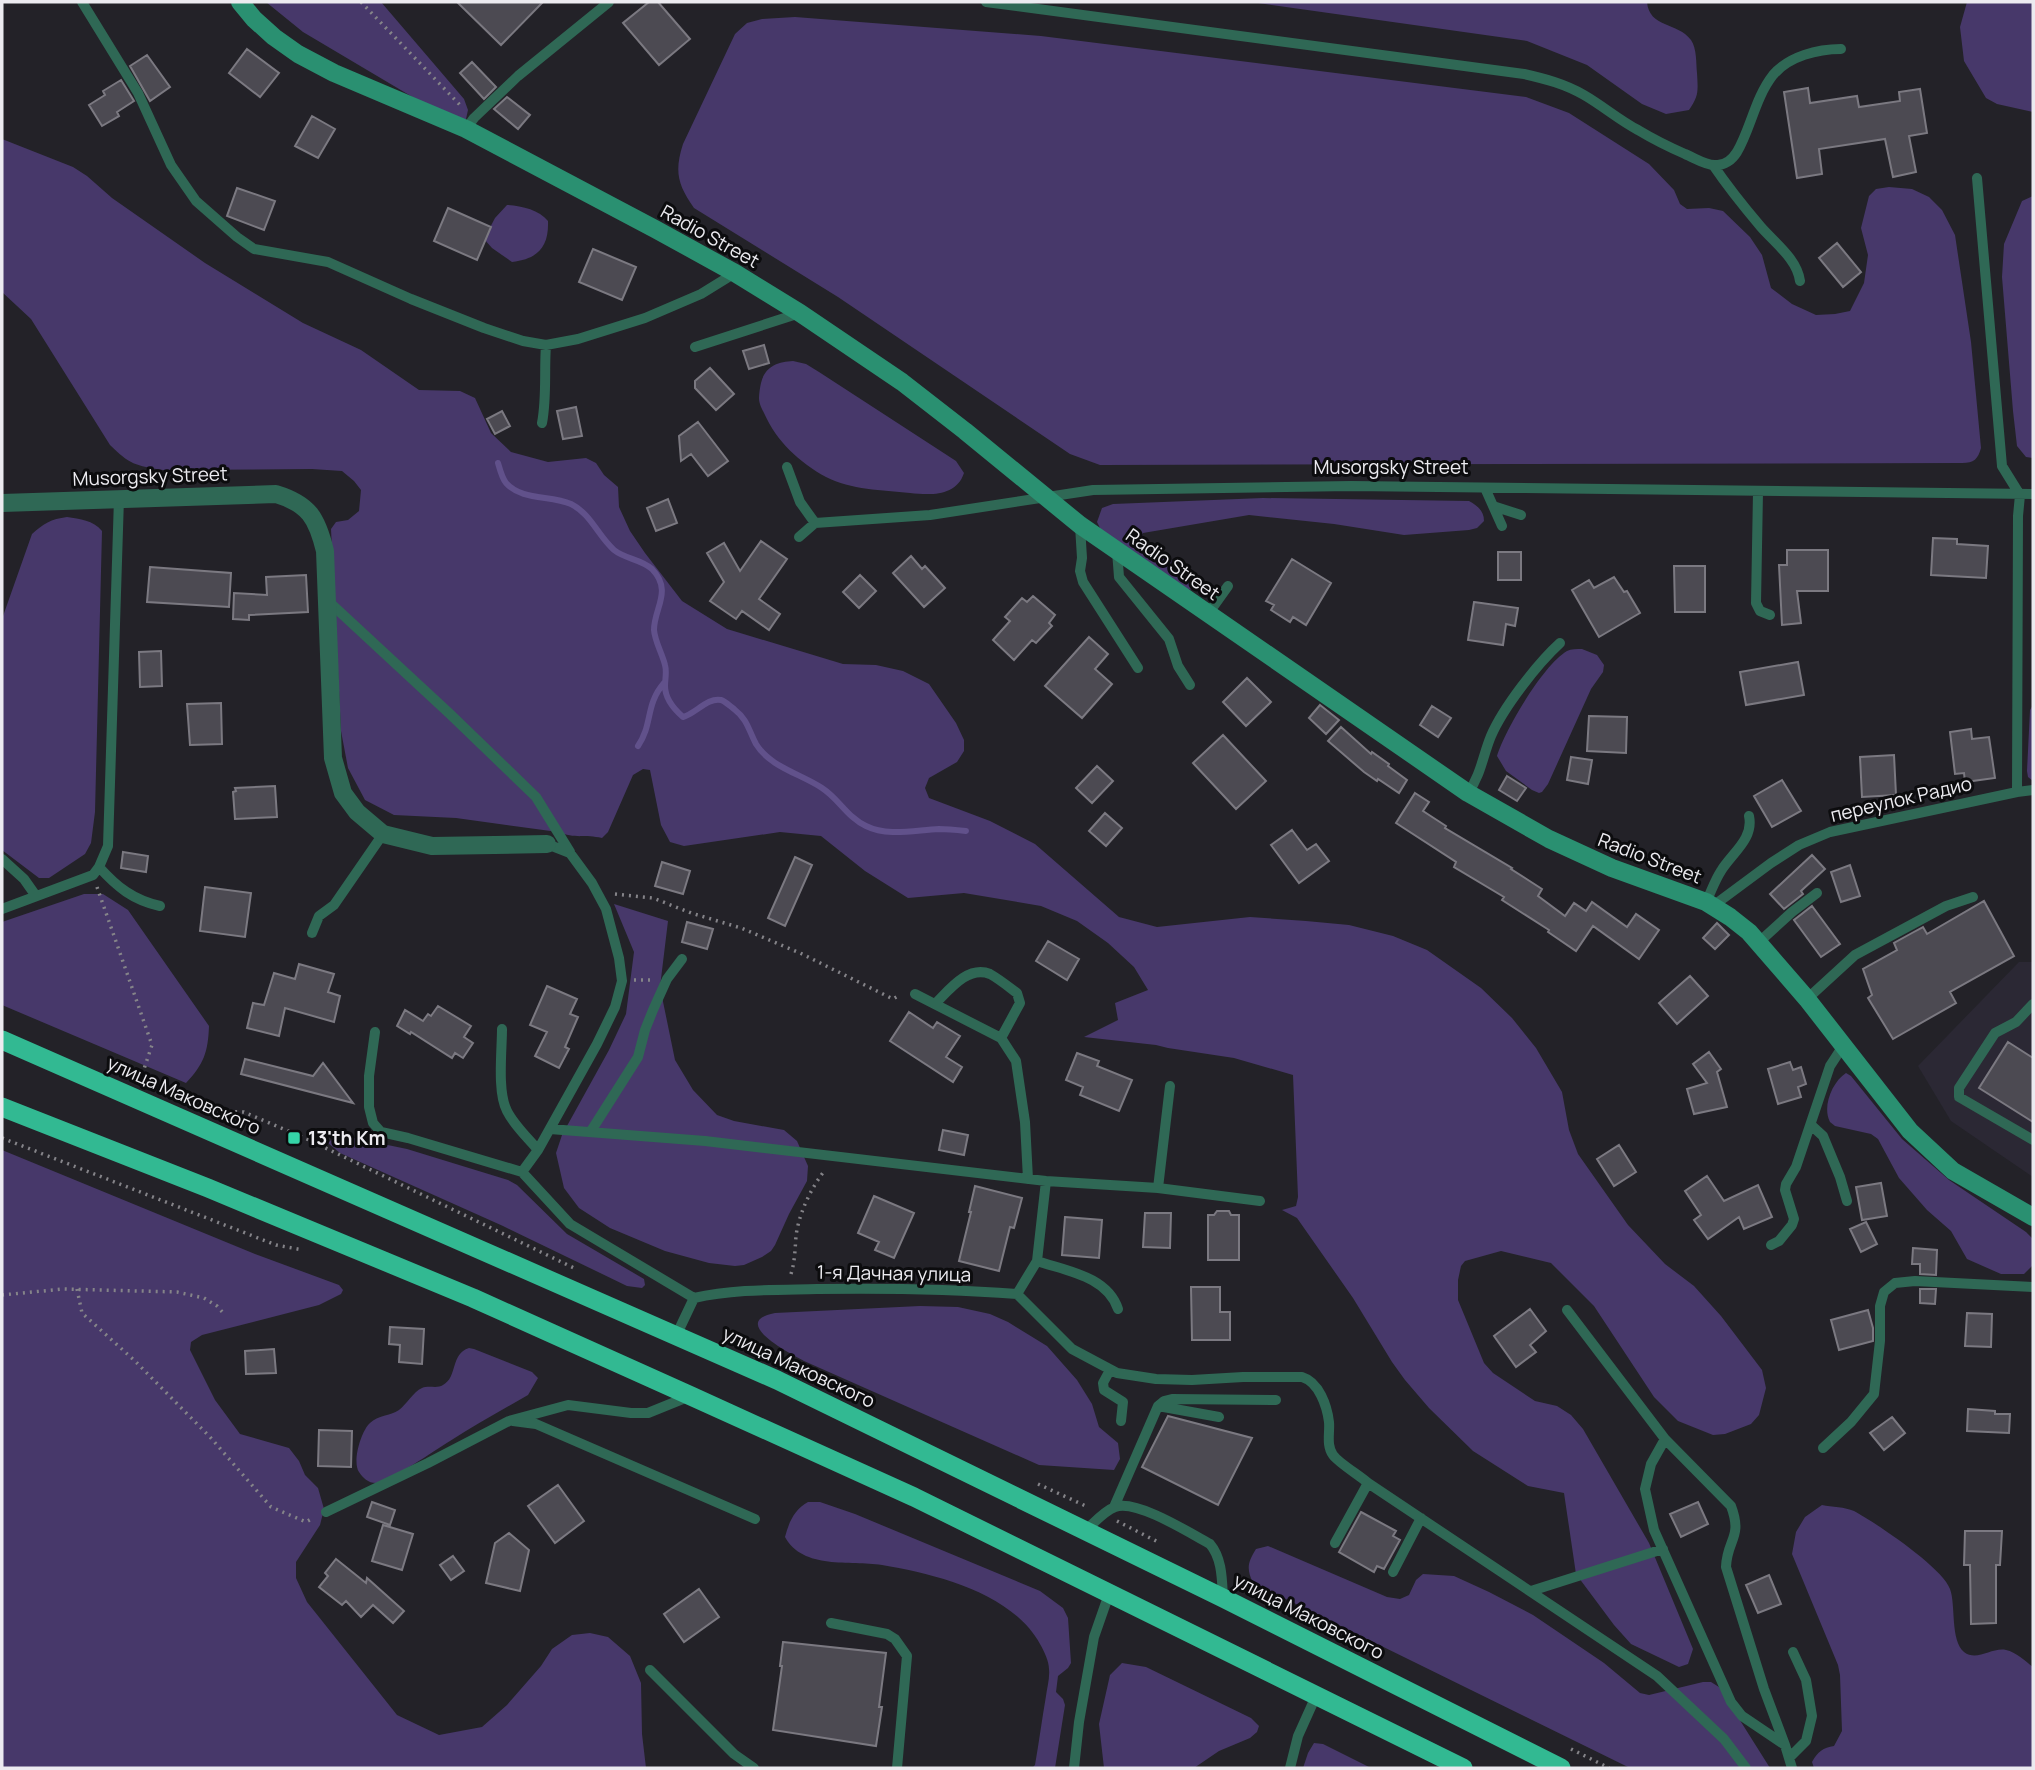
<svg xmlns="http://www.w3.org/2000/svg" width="2035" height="1770" font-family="Manrope,sans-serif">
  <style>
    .built { fill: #2b2834 }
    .green { fill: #47386a }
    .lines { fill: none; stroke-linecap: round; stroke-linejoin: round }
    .stream { stroke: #61518b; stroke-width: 6 }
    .building { fill: #4c4a52; stroke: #7b7981; stroke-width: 2 }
    .path { stroke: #858489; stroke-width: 3.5; stroke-dasharray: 2 5; stroke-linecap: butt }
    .service { stroke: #2f6855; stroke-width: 10 }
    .minor { stroke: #2f6855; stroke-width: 18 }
    .secondary { stroke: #2a9071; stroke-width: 18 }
    .trunk { stroke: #32b992; stroke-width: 19 }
    .poi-dot { fill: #35d4a7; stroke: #0c0c0e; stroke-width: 2.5 }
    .labels { text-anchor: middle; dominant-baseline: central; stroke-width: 6; stroke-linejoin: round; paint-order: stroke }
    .street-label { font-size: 19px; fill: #ecebf0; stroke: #0c0c0e }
    .poi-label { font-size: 19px; font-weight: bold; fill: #ecebf0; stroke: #0c0c0e; text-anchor: start }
  </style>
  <rect width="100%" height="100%" fill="#232228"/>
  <path class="built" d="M2019 962H2033V1177L1951 1121 1918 1066Z"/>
  <path class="green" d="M266 2H381L464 99 468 110 466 119 453 121 303 32Z
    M1251 2H1647C1649 28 1678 22 1691 40 1697 49 1696 63 1697 73 1698 91 1699 96 1689 110L1666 114 1642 104 1587 65 1527 41Z
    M1967 2H2033V112L1997 104 1986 98 1964 61 1960 27Z
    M795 17 1041 36 1526 97 1569 113 1649 164 1674 190 1680 204 1687 209 1709 208 1723 211 1750 237 1762 255 1771 288 1792 304 1816 315 1835 314 1850 311 1864 283 1868 255 1861 228 1869 196 1876 189 1889 187 1912 189 1929 197 1942 210 1955 235 1971 342 1981 448C1978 459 1974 463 1962 463L1100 465 1070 454 838 297 694 208C678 185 674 172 683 144L735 34 747 23 762 19Z
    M2 139 73 167 87 176 112 198 205 263 303 323 361 350 419 390 460 391 475 398 491 433 511 452 548 462 586 458 596 463 604 475 618 487 619 507 630 531 645 553 682 601 727 629 843 664 876 665 903 671 929 684 956 723 964 740V751L957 762 929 778 925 788 929 798 990 821 1035 844 1119 917 1157 927 1250 917 1306 921 1349 925 1393 936 1427 950 1481 988 1512 1018 1536 1048 1562 1092 1569 1130 1578 1154 1628 1225 1665 1264 1694 1286 1721 1316 1762 1370 1766 1388 1759 1415 1751 1424 1725 1434 1713 1435 1678 1421 1654 1397 1594 1306 1551 1263 1501 1251 1465 1261 1461 1266 1458 1280V1300L1484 1363 1493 1373 1535 1401 1557 1406 1571 1415 1583 1429 1649 1543 1693 1649 1688 1664 1679 1667 1631 1644 1614 1625 1576 1574 1564 1493 1528 1486 1473 1451 1429 1408 1405 1380 1392 1362 1353 1298 1297 1218 1282 1210 1296 1206 1298 1197 1293 1075 1234 1058 1168 1048 1156 1045 1084 1037 1118 1020 1115 1003 1148 990 1134 967 1108 943 1077 921 1041 906 964 893 908 898 865 871 821 836 780 832 684 846 670 842 661 825 650 770 643 769 633 775 608 832 602 838C585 834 575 839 558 832L456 818 394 815 365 800 348 768 341 731 331 529 336 522 348 520 359 511 361 490 354 481 342 471 312 469 163 470C136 466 129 464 110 445L31 319 2 292Z
    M2033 196V458L2026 457 2017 446 2013 411 2002 277 2004 244 2022 201Z
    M507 205C522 206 539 210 548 221 549 248 537 259 512 262L492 248 484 239 495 218Z
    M793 361 806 364 819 372 956 461 964 473C956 497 930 495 910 493 882 490 851 490 826 477 799 462 777 442 764 413 762 409 759 404 759 398 759 394 760 387 761 383 765 366 778 362 793 361Z
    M1263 498 1469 501C1478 506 1484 511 1484 521L1477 528 1469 530 1404 535 1334 524 1249 515 1143 533 1142 535 1144 539 1198 581V588L1187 590 1102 532 1097 522 1102 508 1113 504Z
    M67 517C80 519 93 520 102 531L95 812 91 843 85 854 49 878H39L2 850V619L32 534C43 524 51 519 67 517Z
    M1582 649 1597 655 1604 665 1603 672 1591 689 1548 784 1542 792 1539 793 1532 790 1506 771 1497 756C1505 730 1543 665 1567 651 1571 649 1577 649 1582 649Z
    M2033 705V781L2028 777 2027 771 2030 710Z
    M84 894H103L128 910 209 1026C208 1052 204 1064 186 1083L2 1005V922Z
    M614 904 668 921 660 987 675 1060 693 1090 717 1115 734 1121 784 1130 797 1141 808 1166 807 1181 789 1214 775 1245 771 1251 762 1257 744 1265 735 1266 709 1263 665 1251 610 1228 579 1208 564 1188 556 1153 562 1135 609 1050 626 1014 634 952Z
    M1846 1073 1851 1076 1902 1139 1949 1180 2026 1232 2033 1239V1265L2024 1274H2001L1967 1259 1951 1231 1927 1210 1899 1178 1878 1139 1871 1134 1835 1126 1830 1122C1822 1107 1832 1082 1846 1073Z
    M335 1136H344L407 1149 508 1180 517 1185 567 1234 644 1279 645 1285 642 1288 627 1286 503 1226 340 1153 328 1143Z
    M2 1150 255 1254 339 1285 343 1290 341 1294 319 1305 202 1335 191 1342 190 1350 215 1400 240 1434 289 1448 299 1461 305 1475 318 1488 324 1509 320 1525 296 1562V1578L307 1602 397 1715 439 1735 482 1727 507 1705 541 1666 552 1649 572 1635 590 1633 608 1637 630 1656 641 1683 642 1734 646 1768H2Z
    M920 1306 958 1307 990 1314 1008 1322 1047 1346 1077 1380 1092 1404 1099 1427 1118 1443 1120 1459 1114 1470 1039 1465 804 1361C791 1354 728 1322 775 1313Z
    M469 1348 474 1349 532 1372 538 1378 528 1395C502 1410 475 1425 450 1441 434 1451 392 1480 376 1483 368 1483 363 1478 359 1472 352 1462 361 1431 370 1423 378 1415 390 1416 399 1410 407 1404 413 1392 422 1388 429 1385 437 1389 443 1385 458 1377 450 1354 469 1348Z
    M808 1502H820L855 1514 1040 1591 1063 1608 1068 1618 1071 1663 1068 1668 1058 1676 1056 1692 1063 1699 1065 1705 1055 1768H1011H1032L1035 1765C1039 1742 1042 1719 1046 1696 1047 1688 1050 1678 1049 1669 1049 1661 1044 1651 1040 1644 1012 1593 936 1574 882 1565 850 1560 803 1570 785 1537 789 1522 794 1510 808 1502Z
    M1822 1505C1832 1507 1845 1507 1854 1511 1876 1523 1942 1567 1950 1589 1956 1605 1950 1640 1964 1652 1977 1662 1992 1647 2006 1650 2016 1652 2025 1661 2033 1667V1768H1814L1812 1762C1818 1751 1823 1748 1834 1746L1842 1731 1840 1675 1838 1665 1792 1554 1796 1532 1805 1517Z
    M1268 1546 1387 1597 1400 1599 1409 1595 1416 1580 1423 1574 1454 1576 1489 1592 1533 1615 1604 1663 1640 1693 1649 1695 1703 1682H1711L1719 1687 1770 1768H1630L1253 1583C1246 1568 1248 1562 1256 1549Z
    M1122 1663 1146 1667 1251 1718 1259 1726 1257 1732 1250 1738 1219 1751 1194 1768H1104L1099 1724 1110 1675Z
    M1314 1743 1323 1744 1371 1768H1303L1308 1753Z"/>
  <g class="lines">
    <path class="stream" d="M498 463C500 470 502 478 506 483 522 501 550 495 571 504 591 514 598 536 614 550 625 559 641 559 652 569 673 591 654 608 654 630 655 642 662 653 665 665 667 672 665 679 665 686 665 699 675 710 683 717 695 714 708 697 721 700 725 701 730 706 734 709 748 720 748 729 756 744 770 767 801 774 822 788 839 799 847 817 866 826 888 837 915 830 939 829 948 829 957 830 966 831
      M638 746C653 724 645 705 664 683"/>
  </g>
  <path class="building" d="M457 2H543L501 45Z
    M649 2H658L690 39 659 65 623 23Z
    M247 49 279 73 260 97 229 73Z
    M147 55 170 87 150 101 130 66Z
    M472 62 496 87 484 99 460 73Z
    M121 80 134 101 117 112 119 116 102 126 89 105 105 95 103 91Z
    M1808 88 1810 103 1857 96 1859 107 1900 101 1899 92 1920 89 1927 133 1909 136 1916 172 1893 177 1885 139 1819 149 1822 174 1797 178 1784 92Z
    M507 97 530 115 518 129 494 109Z
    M312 116 335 129 318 158 295 146Z
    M237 188 275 201 264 230 227 216Z
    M448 208 491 227 477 260 434 241Z
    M1837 243 1861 272 1843 287 1819 258Z
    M593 249 636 267 622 300 579 282Z
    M764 345 769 363 749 369 743 351Z
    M710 368 734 394 716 410 695 388V381Z
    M576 407 582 436 563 439 557 411Z
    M502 411 510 426 495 434 487 419Z
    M698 422 728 461 708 476 691 454 681 461 679 436Z
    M668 499 677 523 656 531 647 508Z
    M1933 538 1957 539V544L1988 546 1986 578 1931 575Z
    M761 541 787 559 759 599 780 614 769 630 742 611 736 619 710 601 724 582 707 553 724 543 740 571Z
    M1787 550H1828V591H1797L1801 623 1782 625 1779 565H1787Z
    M1498 552H1521V580H1498Z
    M911 556 922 569 925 566 945 588 924 607 893 573Z
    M1292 559 1331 583 1306 625 1293 617 1290 622 1271 610 1274 605 1266 601Z
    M1674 566H1705V612H1675Z
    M150 567 231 573 229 607 147 602Z
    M306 575 308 612 249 615V620L233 619 234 593 267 595 266 577Z
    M860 575 876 591 859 608 843 592Z
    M1614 577 1624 592 1627 591 1640 613 1599 637 1572 590 1589 580 1594 588Z
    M1033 596 1055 615 1049 623 1052 626 1036 643 1032 640 1014 660 993 640 1010 621 1005 617 1022 598 1027 602Z
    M1474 602 1518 608 1515 626 1506 624 1503 645 1468 640Z
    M1089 637 1108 654 1095 669 1112 684 1082 718 1045 686Z
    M161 651 162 686 140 687 139 652Z
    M1798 662 1804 695 1746 705 1740 672Z
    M1247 678 1271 702 1246 726 1223 702Z
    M221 703 222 744 190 745 187 704Z
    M1320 705 1339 720 1326 734 1309 718Z
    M1432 706 1451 718 1438 737 1420 725Z
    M1589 716 1627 717 1626 753 1587 751Z
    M1341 727 1371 754 1372 752 1389 764 1388 766 1407 780 1399 793 1378 779 1377 781 1364 772 1328 741Z
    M1971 729 1972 739 1989 737 1995 778 1965 782 1964 773 1955 774 1950 732Z
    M1223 735 1266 781 1236 809 1193 763Z
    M1894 755 1896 795 1862 797 1860 757Z
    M1571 757 1592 760 1588 784 1567 780Z
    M1097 766 1113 781 1092 803 1076 788Z
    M1507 776 1526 788 1517 801 1499 790Z
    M1782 780 1801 811 1772 827 1754 796Z
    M275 786 277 817 235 819 233 792 236 791 235 788Z
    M1415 793 1429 802 1423 811 1446 826 1445 828 1512 868 1511 869 1542 889 1538 896 1565 916 1574 903 1586 911 1592 902 1627 927 1636 914 1659 930 1639 959 1593 926 1576 951 1548 932 1549 930 1502 900 1504 897 1454 867 1456 862 1396 823Z
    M1105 813 1122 828 1106 846 1089 831Z
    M1292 830 1307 850 1316 844 1329 861 1299 883 1271 845Z
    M123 852 148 856 146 872 121 868Z
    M1812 855 1825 869 1801 891 1803 894 1784 909 1770 894Z
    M795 857 812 865 785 926 768 918Z
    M662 862 690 871 683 894 655 886Z
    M1850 865 1860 896 1841 902 1831 872Z
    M205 887 251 893 245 937 200 931Z
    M1984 901 2014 956 1950 992 1956 1003 1893 1039 1868 998 1872 995 1863 969 1897 950 1894 943 1912 933 1923 927 1927 934Z
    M1812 906 1840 944 1821 957 1794 920Z
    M687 922 713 929 707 949 682 942Z
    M1717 923 1729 935 1715 949 1703 938Z
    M1048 941 1079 959 1067 980 1036 961Z
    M299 964 334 974 328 992 340 996 334 1022 285 1008 279 1036 247 1028 253 1003 264 1005 274 973 295 979Z
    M1690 976 1708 996 1677 1024 1659 1003Z
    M547 986 577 999 570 1014 578 1017 565 1047 569 1049 559 1068 535 1056 547 1032 530 1025Z
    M438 1006 471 1026 464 1037 473 1043 463 1058 455 1053 452 1058 411 1032 410 1034 397 1026 405 1010 423 1021 428 1014 431 1016Z
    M909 1012 933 1028 937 1022 960 1036 946 1057 962 1067 953 1082 890 1041Z
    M2008 1042 2033 1058V1122L1979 1088Z
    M1709 1052 1721 1069 1717 1072 1727 1107 1694 1114 1687 1089 1707 1083 1693 1064Z
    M1077 1053 1099 1061 1097 1066 1132 1080 1119 1111 1080 1095 1083 1087 1066 1080Z
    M245 1059 313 1076 323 1063 353 1103 241 1074Z
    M1790 1062 1793 1070 1801 1067 1806 1084 1798 1087 1801 1097 1778 1104 1768 1069Z
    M943 1130 968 1135 964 1155 939 1150Z
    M1619 1145 1636 1172 1614 1186 1597 1159Z
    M1707 1176 1724 1201 1758 1185 1772 1217 1744 1229 1739 1217 1708 1239 1694 1220 1701 1215 1685 1191Z
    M1881 1183 1887 1216 1862 1220 1856 1187Z
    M975 1186 1022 1198 1014 1228 1010 1227 999 1271 959 1261 971 1212H969Z
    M874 1196 914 1213 894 1258 875 1250 879 1242 858 1233Z
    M1217 1211H1229L1231 1215H1239V1260H1208V1215H1214Z
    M1145 1213H1171L1170 1248 1143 1247Z
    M1065 1217 1102 1220 1099 1258 1062 1255Z
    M1866 1222 1877 1244 1861 1252 1850 1229Z
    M1913 1248 1937 1250 1936 1275 1920 1274V1264H1912Z
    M1191 1287H1220V1312H1230V1340H1192Z
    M1920 1289H1936L1935 1304 1920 1303Z
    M1530 1309 1546 1331 1530 1345 1536 1352 1516 1367 1494 1336Z
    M1868 1310 1873 1328V1341L1839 1350 1831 1320Z
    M1967 1313 1992 1314 1991 1347 1965 1346Z
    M390 1327 424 1329 422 1364 399 1362 400 1345 389 1344Z
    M274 1349 276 1373 246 1374 245 1351Z
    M1968 1409 1995 1411V1414H2010L2009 1433 1967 1431Z
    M1168 1416 1252 1438 1218 1505 1142 1467Z
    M1892 1417 1905 1433 1884 1450 1870 1433Z
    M319 1430 352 1431 351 1467 318 1466Z
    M558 1485 584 1521 555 1543 528 1506Z
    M372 1502 395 1510 390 1525 367 1517Z
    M1698 1502 1708 1524 1681 1537 1670 1514Z
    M1361 1512 1396 1531 1393 1536 1400 1540 1384 1569 1377 1566 1374 1572 1339 1552Z
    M383 1525 413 1534 402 1570 372 1561Z
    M1965 1531H2002L2000 1565H1996V1623L1971 1624 1970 1565H1964Z
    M509 1533 529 1550 520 1591 486 1583 495 1543Z
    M453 1556 464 1571 451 1580 440 1565Z
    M336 1559 366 1583 367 1578 404 1611 393 1623 373 1605 361 1617 346 1601 342 1605 319 1587 328 1576 325 1573Z
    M1769 1575 1781 1604 1758 1613 1746 1585Z
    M699 1589 719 1617 684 1642 664 1614Z
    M783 1642 886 1653 879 1707H882L876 1746 773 1730 782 1666H780Z"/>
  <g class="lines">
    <path class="path" d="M361 2 460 105
      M97 887 152 1045 141 1078
      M615 894 653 898 691 913 741 928 800 953 893 999 900 995
      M634 980H651
      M163 1087 219 1111 244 1112 309 1140 574 1268
      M2 1138 276 1245 303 1250
      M791 1274C795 1261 795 1249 796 1236 799 1213 811 1188 825 1170
      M77 1289 82 1313 135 1361 210 1437 271 1507 306 1522 313 1518
      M2 1295 63 1289 177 1292 204 1298 217 1306 225 1315
      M1038 1484 1088 1507
      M1117 1521 1160 1543
      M1571 1749 1609 1768"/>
    <path class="service" d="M82 2 138 93 171 165 196 201 237 237 254 249 328 262 411 299 484 328 523 341 546 345 578 339 645 318 701 294 735 273
      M986 2 1524 74C1546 79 1565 84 1584 95 1603 106 1619 120 1638 130 1653 139 1669 147 1685 154 1695 158 1705 165 1715 165 1724 166 1732 160 1737 152 1751 128 1755 98 1773 75 1789 56 1818 49 1841 49
      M466 129 474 118 518 76 609 2
      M1713 165C1728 187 1744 207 1761 227 1775 243 1797 259 1800 281
      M1977 178 2002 466 2020 495 2018 516 2017 792
      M695 347 800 313
      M542 423C547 397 544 371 546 345
      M787 467 800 502 815 523 930 515 1093 490 1351 486 2033 494
      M1485 488 1502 526
      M1758 492 1756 603 1760 611 1770 615
      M1493 506 1521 515
      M1080 526 1082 558 1080 571 1083 582 1138 668
      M799 537 815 523
      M1117 551 1119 577 1169 639 1178 666 1190 685
      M327 600 450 714 536 797 570 852
      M1208 614 1228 586
      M1468 793C1481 775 1483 755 1491 736 1503 708 1537 664 1560 643
      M2 859 24 879 36 896
      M99 867C117 887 133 900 160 906
      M1706 902C1711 892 1715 880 1721 871 1732 853 1754 839 1749 816
      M1713 906 1771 863 1799 845 1830 832 2017 792 2033 790
      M2 909 93 875 99 867 108 846 119 498
      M312 933 319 916 334 905 383 834
      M1758 943 1792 912 1817 893
      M915 994 1001 1038 1016 1061 1025 1122 1028 1179
      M1807 999 1855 955 1946 906 1973 897
      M935 1004C949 990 968 965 990 974 999 979 1009 987 1017 993L1020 1003 1001 1038
      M2033 1004 2016 1022 1995 1033 1959 1088V1097L2033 1140
      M502 1029C502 1051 497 1092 507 1111 514 1125 528 1138 538 1150
      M375 1032 369 1076V1107L373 1123 381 1132 408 1138 522 1172 570 1224 694 1298
      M1811 1125 1823 1136 1840 1177 1847 1201
      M550 1129 705 1141 1046 1181 1158 1188 1260 1201
      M591 1131 638 1057 645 1030 653 1010 667 979 682 959
      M522 1172 538 1150 597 1044 615 1007 622 981 619 958 606 909 592 883 570 853 547 844
      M1158 1188 1170 1086
      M1771 1245 1779 1241 1792 1225 1794 1219 1785 1190 1786 1184 1796 1167 1830 1066 1843 1046
      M1037 1261C1066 1271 1107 1276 1118 1309
      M1017 1294 1072 1349 1117 1373 1156 1379 1192 1380 1243 1377H1302C1319 1382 1327 1406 1329 1422 1330 1433 1326 1445 1333 1455 1340 1464 1359 1475 1368 1483L1657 1676 1724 1739 1746 1768
      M1567 1310 1665 1439 1731 1506C1743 1538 1727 1539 1726 1567L1764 1689 1785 1745 1792 1768
      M676 1336 694 1298C734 1289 776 1290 817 1289 884 1288 950 1289 1017 1294L1037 1261 1046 1181
      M1110 1370 1103 1383 1104 1390 1123 1402 1121 1421
      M1158 1406 1219 1417
      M513 1421 536 1424 755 1519
      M1665 1439 1651 1464 1645 1489 1654 1530 1731 1702 1742 1716 1785 1745
      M1823 1448 1851 1422 1874 1394 1880 1341V1306L1884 1292 1895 1283 1915 1281 2033 1287
      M1114 1507 1158 1406 1164 1401 1172 1399 1276 1400
      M326 1512 428 1463 509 1421 568 1405 631 1413H648L690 1396
      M1085 1531C1094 1523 1104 1511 1115 1507 1136 1499 1190 1533 1210 1544 1222 1558 1222 1579 1223 1598
      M1335 1543 1368 1483
      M1393 1572 1421 1518
      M1531 1591 1663 1549
      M831 1623 887 1634 895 1639 907 1656 897 1768
      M650 1670 734 1754 754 1768
      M1789 1758 1806 1741 1812 1716 1806 1680 1793 1652
      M1074 1768 1079 1722 1094 1637 1109 1594
      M1290 1768 1298 1736 1316 1696"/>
    <path class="minor" d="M2 503 276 494C309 504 317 518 325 551L333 758 343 793 357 812 383 834 432 846 547 844"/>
    <path class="secondary" d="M240 2 254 19 274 37 298 54 334 73 466 129 655 229 735 273 800 313 902 382 965 431 1080 525 1468 793 1549 839 1612 868 1706 902 1730 917 1749 932 1807 999 1910 1131 1953 1171 2033 1217"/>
    <path class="trunk" d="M2 1040 777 1380 1223 1598 1561 1768
      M2 1107 208 1188 473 1298 691 1396 914 1497 1463 1768"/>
  </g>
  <rect class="poi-dot" x="287" y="1131" width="14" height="14" rx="3.5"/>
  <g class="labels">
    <g class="street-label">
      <text transform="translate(710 236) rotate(29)">Radio Street</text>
      <text x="1391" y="467">Musorgsky Street</text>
      <text transform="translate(150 476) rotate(-2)">Musorgsky Street</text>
      <text transform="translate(1173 564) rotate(35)">Radio Street</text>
      <text transform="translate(1901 799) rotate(-13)">переулок Радио</text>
      <text transform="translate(1650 858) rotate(21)">Radio Street</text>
      <text transform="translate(184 1095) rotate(24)">улица Маковского</text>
      <text transform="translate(894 1273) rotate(1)">1-я Дачная улица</text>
      <text transform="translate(799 1367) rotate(25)">улица Маковского</text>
      <text transform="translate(1309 1616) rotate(27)">улица Маковского</text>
    </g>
    <g class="poi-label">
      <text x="308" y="1138">13'th Km</text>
    </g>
  </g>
  <rect width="2035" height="1770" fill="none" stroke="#ecebf0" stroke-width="7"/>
</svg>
